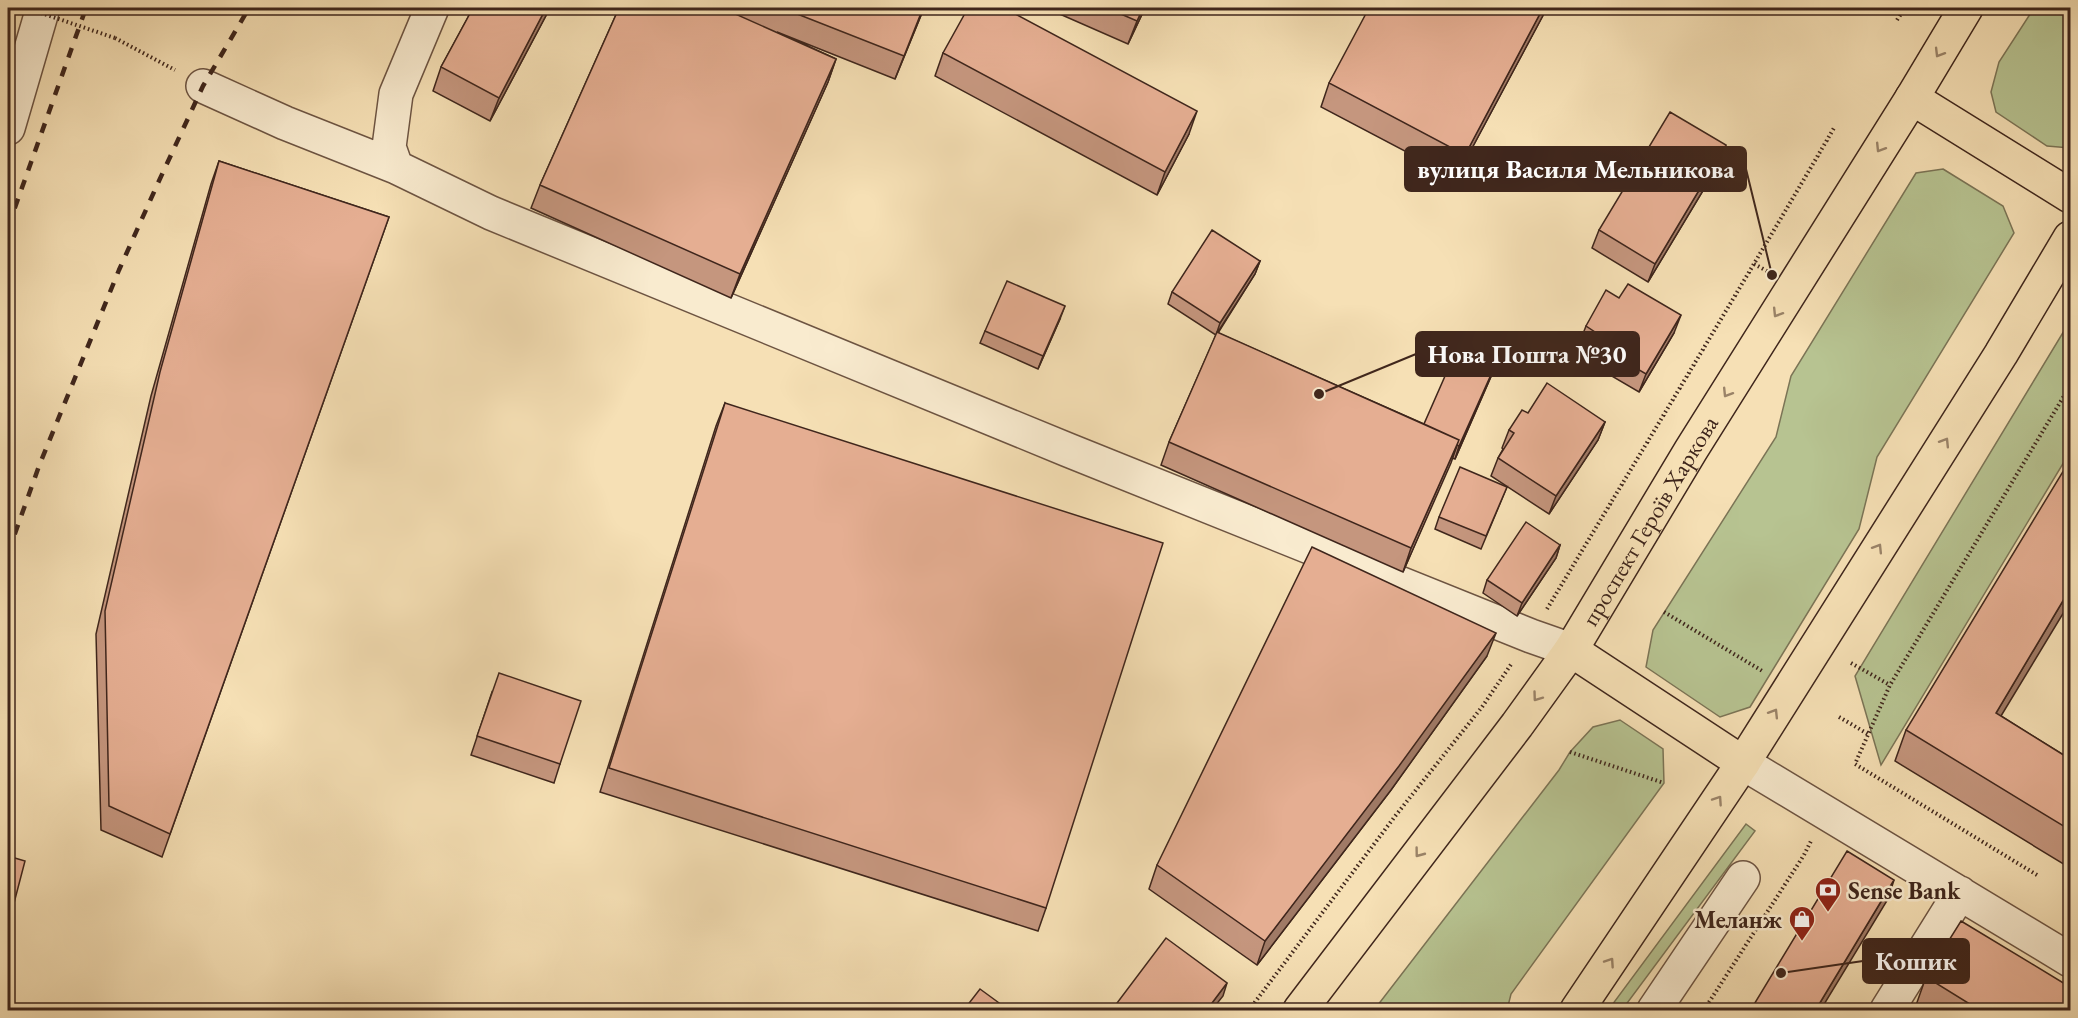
<svg xmlns="http://www.w3.org/2000/svg" width="2078" height="1018" font-family="'EB Garamond',serif">
  <style>
    .green { fill: #b7c391; stroke: #7b7456; stroke-width: 1.5 }
    .lines { fill: none; stroke-linecap: round; stroke-linejoin: round }
    .minor-casing { stroke: #6d5442; stroke-width: 36 }
    .major-casing { stroke: #3f261c; stroke-width: 36 }
    .path { stroke: #3f261c; stroke-width: 4; stroke-dasharray: 1.5 3; stroke-linecap: butt }
    .minor { stroke: #f9ebcf; stroke-width: 33 }
    .major { stroke: #f6e0b5; stroke-width: 33 }
    .rail { stroke: #3f261c; stroke-width: 4.5; stroke-dasharray: 10 10; stroke-linecap: butt }
    .path-bridge { stroke: #3f261c; stroke-width: 4; stroke-dasharray: 1.5 3; stroke-linecap: butt }
    .wall { fill: #c5967e; stroke: #3f261c; stroke-width: 1.5 }
    .shaded-wall { fill: #a07a66; stroke: #3f261c; stroke-width: 1.5 }
    .building { fill: #e5ae92; stroke: #3f261c; stroke-width: 1.5 }
    .oneway { stroke: #9a8368 }
    .labels { text-anchor: middle; dominant-baseline: central; stroke-width: 5; stroke-linejoin: round; paint-order: stroke }
    .street-label { font-size: 24px; fill: #3f261c; stroke: #f9ebcf }
    .poi-label { font-size: 24px; font-weight: bold; fill: #3f261c; stroke: #f9ebcf; text-anchor: start }
    .leader { fill: none; stroke: #3f261c; stroke-width: 2 }
    .callout-dot { fill: #3f261c; stroke: #f9ebcf; stroke-width: 2 }
    .callout { fill: #3f261c; stroke: #3f261c; stroke-width: 2 }
    .callout-label { font-size: 26px; text-anchor: middle; font-weight: bold; fill: #fff }
  </style>
  <rect width="100%" height="100%" fill="#f6e0b5"/>
  <filter id="stains"><feTurbulence type="fractalNoise" baseFrequency=".00333" numOctaves="4"/><feColorMatrix values="0 0 0 0 .2 0 0 0 0 .09 0 0 0 0 .02 0 0 0 .5 -.17"/></filter>
  <radialGradient id="worn" r=".72"><stop offset=".6" stop-color="#630" stop-opacity="0"/><stop offset="1" stop-color="#630" stop-opacity=".3"/></radialGradient>
  <path class="green" d="M2034 8H2070V148L2047 146 1996 112 1991 92 1999 62Z
    M1943 169 2003 206 2014 233 1877 457 1859 529 1750 707 1720 717 1646 667 1653 630 1776 437 1791 376 1916 173Z
    M2070 321V452L1881 765 1855 676Z
    M1620 720 1663 749 1664 783 1511 994 1507 1010H1374L1559 770 1570 752 1593 727Z
    M1746 824 1755 831 1622 1010 1609 1009Z"/>
  <g class="lines">
    <g class="minor-casing">
      <path id="minor" d="M203 86 285 123 396 167 491 213 1068 450 1531 636 1571 650
        M8 128 43 8
        M396 167 389 147 396 94 432 8
        M1743 763 2070 960
        M1654 1010 1743 878
        M1887 1010 1960 893"/>
    </g>
    <g class="major-casing">
      <g id="major">
        <path d="M1912 98 2070 196"/>
        <path d="M1571 650 1743 763"/>
        <path id="s1" d="M1300 1010 1517 725 1571 650 1691 450 1912 98 1966 8"/>
        <path d="M1577 1010 1743 763 2001 354 2070 238"/>
      </g>
    </g>
    <path class="path" d="M1897 20 1905 8
      M115 38 175 70
      M1754 264 1767 271
      M1547 609C1643 449 1740 289 1834 128
      M1664 612 1764 672
      M1851 663 1890 685
      M1839 717 1868 734
      M1570 752 1664 783
      M2037 875 1855 764 1890 685 2070 386
      M1249 1010 1396 815 1482 707 1512 663
      M1704 1010 1804 855 1811 841"/>
    <use href="#minor" class="minor"/>
    <use href="#major" class="major"/>
    <path class="rail" d="M8 227 86 8
      M8 553 39 466 119 270 158 183 203 86 249 8"/>
    <path class="path-bridge" d="M41 13 115 38"/>
  </g>
  <path class="wall" d="M473 8H550L490 121 433 91 441 67Z
    M619 8H924L895 79 777 32 836 59 828 82 731 298 531 208 540 185Z
    M1046 8H1145L1128 44Z
    M1547 8 1456 178 1321 107 1329 83Z
    M943 53 1189 134 1157 195 935 76Z
    M219 161 389 217 162 857 101 830 96 634 151 396 211 184Z
    M1719 164 1648 282 1592 248 1599 230Z
    M1260 261 1255 274 1218 333 1424 424 1498 359 1493 372 1455 459 1452 458 1403 572 1161 465 1169 442 1216 335 1168 304 1172 292Z
    M1060 319 1038 369 980 343 985 331Z
    M1586 326 1674 333 1639 392 1586 361 1590 351 1579 344Z
    M725 403 1046 908 1038 931 600 792 716 426Z
    M1528 413 1605 422 1598 440 1549 514 1491 476 1498 458 1503 449 1502 448 1509 430Z
    M1507 487 1481 549 1435 529 1439 517Z
    M1560 545 1556 558 1517 616 1483 593 1487 580Z
    M1487 656 1391 790 1257 965 1149 889 1157 865Z
    M492 692 560 764 554 783 471 755Z
    M2001 716 2070 759V868L1895 761 1906 730Z
    M1926 977 2070 1011H1918L1915 1008Z"/>
  <path class="shaded-wall" d="M546 8H550L490 121 499 98Z
    M923 8H924L895 79 904 56Z
    M1143 8H1145L1128 44 1137 21Z
    M1543 8H1547L1456 178 1465 155Z
    M836 59 828 82 731 298 740 274Z
    M1197 111 1189 134 1157 195 1165 172Z
    M1726 145 1719 164 1648 282 1655 264Z
    M1260 261 1255 274 1216 335 1220 323Z
    M1065 306 1060 319 1038 369 1043 356Z
    M1681 315 1674 333 1639 392 1646 374Z
    M1498 359 1493 372 1455 459 1459 446Z
    M1605 422 1598 440 1549 514 1556 496Z
    M1459 440 1451 463 1403 572 1411 548Z
    M1560 545 1556 558 1517 616 1522 603Z
    M2070 589V602L1984 744 1996 713Z
    M1496 633 1487 656 1391 790 1257 965 1265 941Z
    M1894 880 1888 899 1820 1011H1815Z
    M1227 983 1223 996 1211 1011H1206Z"/>
  <path class="building" d="M473 8H546L499 98 441 67Z
    M619 8H722L836 59 740 274 540 185Z
    M782 8H923L904 56Z
    M968 8H1004L1197 111 1165 172 943 53Z
    M1107 8H1143L1137 21Z
    M1369 8H1543L1465 155 1329 83Z
    M1670 112 1726 145 1655 264 1599 230Z
    M219 161 389 217 170 834 109 806 105 611 160 372Z
    M1212 230 1260 261 1220 323 1172 292Z
    M1007 281 1065 306 1043 356 985 331Z
    M1628 284 1681 315 1646 374 1593 343 1598 334 1586 326 1606 290 1619 298Z
    M1217 332 1459 440 1411 548 1169 442Z
    M1460 342 1498 359 1459 446 1457 445 1459 440 1424 424Z
    M1547 383 1605 422 1556 496 1498 458 1514 433 1509 430 1522 410 1528 413Z
    M725 403 1163 543 1046 908 609 768Z
    M2070 460V589L1996 713 2070 759V830L1906 730Z
    M1460 467 1507 487 1486 536 1439 517Z
    M1526 522 1560 545 1522 603 1487 580Z
    M1312 547 1496 633 1399 766 1265 941 1157 865Z
    M499 673 581 701 560 764 477 736Z
    M1847 851 1894 880 1815 1011H1750Z
    M8 856 25 861 8 926Z
    M1961 921 2070 987V1011H1981L1926 977Z
    M1166 938 1227 983 1206 1011H1111Z
    M980 989 1010 1011H963Z"/>
  <defs><path id="oneway-chevron" d="M-2-3.5L2.5 0L-2 3.5" fill="none" stroke-width="1.6" stroke-linecap="round" stroke-linejoin="round" transform="scale(1.5)"/></defs>
  <g class="oneway">
    <use href="#oneway-chevron" transform="translate(1939 53) rotate(121)"/>
    <use href="#oneway-chevron" transform="translate(1880 148) rotate(122)"/>
    <use href="#oneway-chevron" transform="translate(1777 313) rotate(122)"/>
    <use href="#oneway-chevron" transform="translate(1727 393) rotate(122)"/>
    <use href="#oneway-chevron" transform="translate(1945 442) rotate(-58)"/>
    <use href="#oneway-chevron" transform="translate(1878 548) rotate(-58)"/>
    <use href="#oneway-chevron" transform="translate(1537 697) rotate(126)"/>
    <use href="#oneway-chevron" transform="translate(1774 713) rotate(-58)"/>
    <use href="#oneway-chevron" transform="translate(1718 800) rotate(-56)"/>
    <use href="#oneway-chevron" transform="translate(1419 853) rotate(127)"/>
    <use href="#oneway-chevron" transform="translate(1610 962) rotate(-56)"/>
  </g>
  <defs>
    <g id="bank-pin" transform="scale(1.35)"><path d="M0 17L-7.5 6A9.5 9.5 0 1 1 7.5 6Z" fill="#8f2418" stroke="#f9ebcf"/><path d="M-6-4H6V4H-6ZM0-2.3a2.3 2.3 0 1 0 0 4.6a2.3 2.3 0 1 0 0-4.6Z" fill="#fff"/></g>
    <g id="shop-pin" transform="scale(1.35)"><path d="M0 17L-7.5 6A9.5 9.5 0 1 1 7.5 6Z" fill="#8f2418" stroke="#f9ebcf"/><path d="M-5-2.5h2.3a2.7 3.5 0 0 1 5.4 0H5L5.5 6h-11ZM-1.5-2.5h3a1.5 2.3 0 0 0-3 0Z" fill="#fff"/></g>
  </defs>
  <g fill-rule="evenodd">
    <use href="#bank-pin" x="1828" y="890"/>
    <use href="#shop-pin" x="1802" y="919"/>
  </g>
  <g class="labels">
    <g class="street-label">
      <text stroke="none"><textPath href="#s1" startOffset="602">проспект Героїв Харкова</textPath></text>
    </g>
    <g class="poi-label">
      <text x="1848" y="890">Sense Bank</text>
      <text x="1782" y="919" text-anchor="end">Меланж</text>
    </g>
  </g>
  <path class="leader" d="M1772 275L1746 169M1319 394L1416 354M1781 973L1863 961"/>
  <g class="callout-dot">
    <circle cx="1772" cy="275" r="6"/>
    <circle cx="1319" cy="394" r="6"/>
    <circle cx="1781" cy="973" r="6"/>
  </g>
  <g class="callout">
    <rect x="1405" y="147" width="341" height="44" rx="6"/>
    <rect x="1416" y="332" width="223" height="44" rx="6"/>
    <rect x="1863" y="939" width="106" height="44" rx="6"/>
  </g>
  <g class="callout-label">
    <text x="1576" y="178">вулиця Василя Мельникова</text>
    <text x="1527" y="363">Нова Пошта №30</text>
    <text x="1916" y="970">Кошик</text>
  </g>
  <rect width="2078" height="1018" fill="none" stroke="#f6e0b5" stroke-width="30"/>
  <rect x="9" y="9" width="2060" height="1000" fill="none" stroke="#3f261c" stroke-width="3"/>
  <rect x="15" y="15" width="2048" height="988" fill="none" stroke="#3f261c" stroke-width="1.5"/>
  <rect width="100%" height="100%" filter="url(#stains)"/>
  <rect width="100%" height="100%" fill="url(#worn)"/>
</svg>
